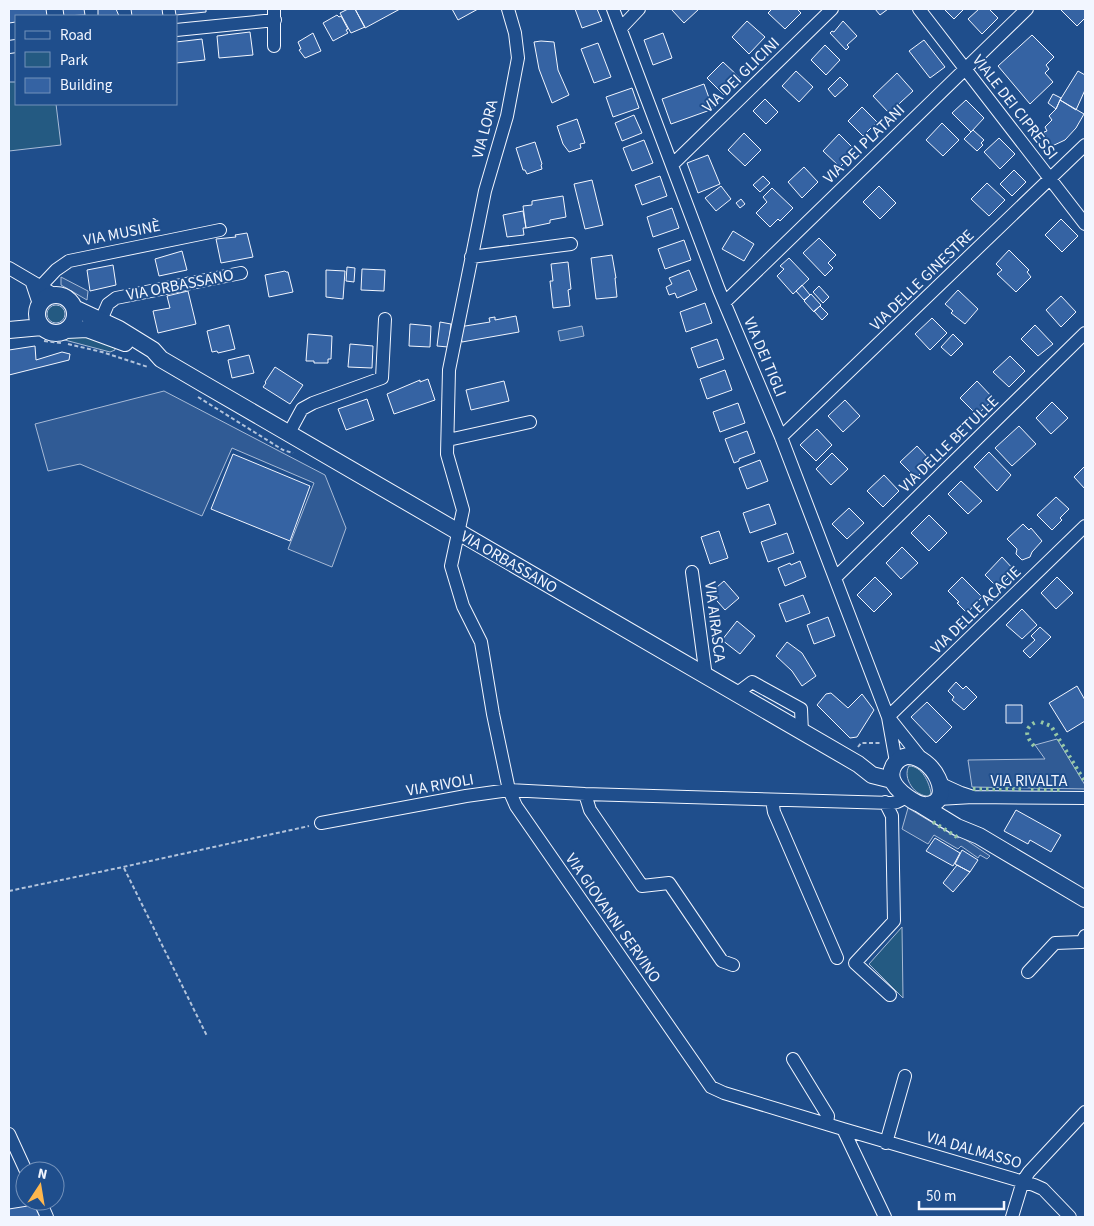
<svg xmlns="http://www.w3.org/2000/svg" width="1094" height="1226" font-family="'Source Sans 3',sans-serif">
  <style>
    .green { fill: #245a82; stroke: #a8bbd7 }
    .parking { fill: #305b95; stroke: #a8bbd7 }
    .water { fill: #3b69a3; stroke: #a8bbd7 }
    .building { fill: #3563a3; stroke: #f2f6ff }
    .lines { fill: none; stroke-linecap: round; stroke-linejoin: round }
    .minor-casing { stroke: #f2f6ff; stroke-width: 14 }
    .major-casing { stroke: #f2f6ff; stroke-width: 18 }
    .path { stroke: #b3c4dc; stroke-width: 2; stroke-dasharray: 4 2.5; stroke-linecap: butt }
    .minor { stroke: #1f4e8c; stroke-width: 12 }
    .major { stroke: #1f4e8c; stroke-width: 16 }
    .hedge { stroke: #97c8a6; stroke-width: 4; stroke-dasharray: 2.5 4; stroke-linecap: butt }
    .labels { text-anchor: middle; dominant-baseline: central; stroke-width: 4; stroke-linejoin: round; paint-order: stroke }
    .street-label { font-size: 16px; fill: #f2f6ff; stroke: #1f4e8c }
  </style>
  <rect width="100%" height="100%" fill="#1f4e8c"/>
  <path class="green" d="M9 82H16V104H56L61 145 9 151Z
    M47 314a9 9 0 1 1 18 0a9 9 0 1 1-18 0Z
    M84 333 115 344V350L110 352 61 339 72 335Z
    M909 766C922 766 929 782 931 793L929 796C915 797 902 778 909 766Z
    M902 927 903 998 869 964Z"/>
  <path class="parking" d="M61 277 88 291 87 300 61 285Z
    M164 391 325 475 346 528 332 567 288 549 314 483 232 448 202 516 80 464 48 471 35 424Z
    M1057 739 1085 785V789L972 787 968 760 1045 759 1035 745Z
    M908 808 958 838 960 836 990 856 987 859 980 855 978 858 961 846 958 849 934 835 928 844 902 829Z"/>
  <path class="water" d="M582 326 584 336 560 341 558 331Z"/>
  <path class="building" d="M9 9H46L47 16H16V22L9 23Z
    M63 9H84L85 15 64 16Z
    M98 9H116L119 16H98Z
    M131 9H162L163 16H132Z
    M175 9H206V12L176 15Z
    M348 9H355L365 27 351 33 340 13Z
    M355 9H400L365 28Z
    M452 9H478L458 20Z
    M575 9H597L602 21 582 28Z
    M671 9H699L684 23Z
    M772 9H797L801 13 785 29 768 13Z
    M875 9H888L880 15Z
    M944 9H964L954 19Z
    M979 9H989L998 18 982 34 968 19Z
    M1062 9H1085V18L1077 26 1061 10Z
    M337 15 339 17 341 16 348 29 346 30 348 33 333 41 323 23Z
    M747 21 765 37 749 54 732 37Z
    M843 21 857 36 847 45 849 47 846 50 830 33 832 31 834 32Z
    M250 32 253 55 219 58 217 36Z
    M313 33 321 51 305 58 299 50 301 49 298 42Z
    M663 33 672 58 653 65 644 40Z
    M1032 35 1054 57 1046 65 1049 69 1045 73 1053 82 1030 104 998 66Z
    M202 39 205 60 176 63V42Z
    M924 40 945 67 930 78 909 51Z
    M541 41 554 42 558 70 569 95 552 103 539 69 534 42Z
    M598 43 611 77 594 83 581 49Z
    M825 45 840 60 826 75 811 60Z
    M723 62 740 78 724 95 707 78Z
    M796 71 813 87 799 102 782 86Z
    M1078 71 1085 75V90L1076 110 1060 100Z
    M897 73 913 91 889 113 873 96Z
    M840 77 848 85 835 97 828 89Z
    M704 84 713 109 671 124 662 99Z
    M632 88 639 108 613 117 606 97Z
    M1053 94 1061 98 1056 109 1048 103Z
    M765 99 778 112 766 124 753 111Z
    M966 100 984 118 971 132 952 113Z
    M1060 100 1084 114 1076 128 1065 140 1050 147 1044 132 1047 131 1045 127 1052 120 1049 116 1056 109Z
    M862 107 877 122 863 136 848 121Z
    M634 115 642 133 622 141 615 123Z
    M577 119 585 143 580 144 581 148 569 152 563 144 557 126Z
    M942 123 959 140 943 156 926 140Z
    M973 130 984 140 981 143 983 145 977 151 964 139Z
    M744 133 761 150 745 166 728 150Z
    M839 134 856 151 840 167 823 151Z
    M999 138 1015 154 1000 169 984 152Z
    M644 140 653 163 632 171 623 148Z
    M535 142 542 164 541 165 542 169 527 174 525 170H523L516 148Z
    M708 155 720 184 698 193 687 163Z
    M804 167 818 182 802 198 788 182Z
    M1014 170 1026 182 1012 196 1000 184Z
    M660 176 667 196 642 205 635 185Z
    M763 176 770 183 760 192 753 185Z
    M592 180 603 225 585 229 574 184Z
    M987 183 1005 200 989 216 971 199Z
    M721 186 731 199 716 211 705 198Z
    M879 186 896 203 880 219 863 202Z
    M772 188 793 208 780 221 778 219 770 227 756 213 767 202 763 197Z
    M563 196 566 217 550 220V223L526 228 523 206 532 205V201Z
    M741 199 745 204 740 208 736 203Z
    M672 208 679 228 653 237 647 217Z
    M523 211 526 228H523L524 235 507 237 503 215Z
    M1061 219 1078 236 1062 252 1045 235Z
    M733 231 754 244 744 261 722 249Z
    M247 233 253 257 221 263 216 239 236 237 235 235Z
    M819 238 836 255 828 263 833 268 825 276 803 253Z
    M684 240 691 260 665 269 658 249Z
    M1009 250 1029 270 1027 272 1031 277 1016 292 997 274 1002 270 996 264Z
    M182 251 187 270 159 276 155 259Z
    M612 255 616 278H615L617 297 596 299 591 258Z
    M789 258 809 279 793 294 777 276 784 269 780 266Z
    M568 262 571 289 568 290 570 306 553 308 550 281H553L551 264Z
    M113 265 116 285 90 291 87 270Z
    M347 267 355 268 354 282 346 281Z
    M362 269 385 270 384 291 361 290Z
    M326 270 345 271 343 299 326 297Z
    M689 270 697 290 677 298 675 293 669 295 666 287 672 284 669 278Z
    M285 271 286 272H288L293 292 269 297 265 275Z
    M802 285 810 295 804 300 796 291Z
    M819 286 829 297 823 303 813 292Z
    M958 290 978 309 965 324 951 313 953 311 945 304Z
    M188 291 196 324 158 333 153 311 170 308 167 296Z
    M811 294 821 305 814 312 804 301Z
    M1061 296 1076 312 1061 327 1046 310Z
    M705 303 712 323 686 332 680 312Z
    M820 306 828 314 822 320 814 311Z
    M516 316 519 332 462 342 459 327 490 322 489 318 495 317V320Z
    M932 318 947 333 930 350 915 334Z
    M440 322 451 324 448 347 437 346Z
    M410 324 431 326 430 347 409 346Z
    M229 325 235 349 218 353 217 351 212 352 207 331Z
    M1035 325 1053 344 1038 356 1021 339Z
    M308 334 332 336 331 359H328V363H314V361H306Z
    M953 334 963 344 951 356 941 347Z
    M717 339 724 359 698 368 691 348Z
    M350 344 373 346 372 368 348 367Z
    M35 346 36 360 62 352 70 354 69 360 9 375V350Z
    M249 355 254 373 232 378 228 360Z
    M1010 356 1025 371 1009 387 993 372Z
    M275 367 303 385 290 404 263 387 266 383 265 382Z
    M725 370 732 390 707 399 700 379Z
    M428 379 435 400 394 414 387 394 420 380V382Z
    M504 381 509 401 471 410 466 390Z
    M977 381 994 399 977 415 960 398Z
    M367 399 374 420 346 430 338 409Z
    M845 400 860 416 843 432 828 416Z
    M1052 402 1068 418 1051 434 1036 418Z
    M738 403 745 423 720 432 713 412Z
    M1019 426 1036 444 1012 466 995 448Z
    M817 429 832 445 816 461 800 445Z
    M747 431 755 453 739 459V461L734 463 725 439Z
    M917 446 932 462 916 478 900 462Z
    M989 452 1011 475 997 491 974 467Z
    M832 453 848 469 831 485 816 469Z
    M233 454 310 486 290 541 211 509Z
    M760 460 768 481 747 489 739 468Z
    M1085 466V489L1074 477Z
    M884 475 899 491 883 507 867 491Z
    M961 481 982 501 968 514 948 494Z
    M1056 497 1069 509 1060 518 1062 520 1052 530 1037 515Z
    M769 504 776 524 750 533 743 513Z
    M849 508 864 523 847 539 832 524Z
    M929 515 947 533 929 551 911 533Z
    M1023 524 1029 530 1031 528 1042 541 1032 552 1030 557 1022 560 1016 554 1017 549 1007 539Z
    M719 531 728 558 710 564 701 537Z
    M787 533 794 553 768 562 761 542Z
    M902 547 918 563 901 579 886 563Z
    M1002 557 1015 571 998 588 985 575Z
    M800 561 806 577 785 586 778 568 790 563 791 565Z
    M875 577 892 594 874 612 857 595Z
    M962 577 982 597 967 613 957 603 959 602 948 591Z
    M1057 577 1073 593 1056 609 1041 593Z
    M724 581 739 598 725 610 710 593Z
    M803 595 810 613 786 622 779 604Z
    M1022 609 1037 625 1022 639 1006 625Z
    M828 617 835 636 814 644 807 625Z
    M737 621 755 636 740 654 722 640Z
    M1040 627 1051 637 1030 658 1023 651 1035 640 1031 636Z
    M787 642 802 653 816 676 802 686 792 671 776 656Z
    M956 682 963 689 966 686 977 697 964 710 952 700 954 697 948 691Z
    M1077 686 1085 700V721L1067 732 1049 703Z
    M831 693 848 708 862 694 874 710 857 737 850 738 817 705 826 694Z
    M927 702 952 727 936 743 911 717Z
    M1006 705H1022V723H1006Z
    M1016 810 1061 835 1051 852 1030 840 1028 844 1004 831Z
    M935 838 960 853 953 866 926 851Z
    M962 850 978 860 970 872 955 864Z
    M957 865 970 872 953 892 943 883Z
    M34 1205 40 1217H9V1209Z"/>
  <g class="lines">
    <g class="minor-casing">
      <path id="minor" d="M274 9V46
        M508 9 515 33 518 58 507 116 485 191 449 370 447 454 463 510 451 566 463 606 481 642 493 714 509 790 516 806 711 1087 724 1093 843 1129 885 1217
        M613 9 719 290 781 437 888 717 896 762
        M919 9 1085 224
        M621 28 639 9
        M176 30 275 20
        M9 47 16 46
        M673 164 832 9
        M471 257 571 244
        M9 268 55 295
        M32 283 39 304
        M40 287 56 270 69 261 220 230
        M725 302 1027 9
        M101 320 108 304 116 298 241 273
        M289 433 302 409 313 403 382 378 385 319
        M781 437 1085 145
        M448 440 530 422
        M692 572 706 677
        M835 578 1085 333
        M736 694 752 682 801 709 802 733
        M888 717 1085 526
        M890 719 921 758
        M585 794 590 810 642 886 669 883 722 961 733 965
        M973 797 1085 798
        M938 799 973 797 961 793 939 783
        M772 800 774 812 837 958
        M885 802 892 816 894 921 855 963 890 995
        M321 823 466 796 509 790 585 794 892 803 897 802 907 797
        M1028 972 1055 943 1082 942 1085 936
        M793 1059 828 1116 827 1124
        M843 1129 1034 1185 1043 1189 1070 1217
        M9 1134 26 1171
        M886 1143 905 1076
        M40 1201 47 1217
        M1012 1217 1023 1181 1029 1172 1085 1112"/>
    </g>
    <g class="major-casing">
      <path id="major" d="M37 314a19 19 0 1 1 38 0a19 19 0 1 1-38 0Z
        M74 308 119 329 153 350 161 359 202 383 858 764 872 775 892 780
        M9 330 42 327
        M66 330 87 329 125 343
        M907 756C933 755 956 800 928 805 917 807 895 790 892 779 889 768 897 758 907 756Z
        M921 805 957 827 979 836 1085 899"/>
    </g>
    <path class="path" d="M44 341 61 343
      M68 344 102 352 148 367
      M198 397 283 450 293 453
      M858 747 861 743H880
      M124 868 207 1036
      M9 891 123 867 309 826"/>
    <use href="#minor" class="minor"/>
    <use href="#major" class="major"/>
    <path class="hedge" d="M1041 722 1051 726 1085 782
      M1034 746C1026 737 1023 728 1036 722
      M973 789H1024
      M1031 789 1063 790
      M933 822 957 837"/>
  </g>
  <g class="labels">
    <g class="street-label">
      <text transform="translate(741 75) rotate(-44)">VIA DEI GLICINI</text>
      <text transform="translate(1015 107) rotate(52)">VIALE DEI CIPRESSI</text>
      <text transform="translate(485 129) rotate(-75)">VIA LORA</text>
      <text transform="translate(864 144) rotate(-44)">VIA DEI PLATANI</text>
      <text transform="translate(122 233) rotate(-11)">VIA MUSINÈ</text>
      <text transform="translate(922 280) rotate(-44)">VIA DELLE GINESTRE</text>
      <text transform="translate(180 285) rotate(-11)">VIA ORBASSANO</text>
      <text transform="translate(765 357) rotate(67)">VIA DEI TIGLI</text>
      <text transform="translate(949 444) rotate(-44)">VIA DELLE BETULLE</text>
      <text transform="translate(509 562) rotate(30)">VIA ORBASSANO</text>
      <text transform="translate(976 610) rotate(-44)">VIA DELLE ACACIE</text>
      <text transform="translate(715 622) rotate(83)">VIA AIRASCA</text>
      <text x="1029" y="781">VIA RIVALTA</text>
      <text transform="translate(440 785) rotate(-10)">VIA RIVOLI</text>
      <text transform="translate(613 918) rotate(55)">VIA GIOVANNI SERVINO</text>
      <text transform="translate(974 1150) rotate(16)">VIA DALMASSO</text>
    </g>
  </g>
  <rect width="1094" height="1226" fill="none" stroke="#f2f6ff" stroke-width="20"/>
  <rect x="15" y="15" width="162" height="90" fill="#1f4e8c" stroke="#7391ba"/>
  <rect x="25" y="31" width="25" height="8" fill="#1f4e8c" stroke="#7391ba"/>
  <text x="60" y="40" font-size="15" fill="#f2f6ff">Road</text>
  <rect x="25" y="52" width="25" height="15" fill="#245a82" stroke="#7391ba"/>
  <text x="60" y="65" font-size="15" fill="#f2f6ff">Park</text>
  <rect x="25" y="78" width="25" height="15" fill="#3563a3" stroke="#7391ba"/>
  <text x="60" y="90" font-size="15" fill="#f2f6ff">Building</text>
  <g transform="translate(40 1186) rotate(12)"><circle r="24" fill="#1f4e8c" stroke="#7391ba"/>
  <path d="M0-4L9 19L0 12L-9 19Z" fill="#ffb74d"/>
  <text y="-8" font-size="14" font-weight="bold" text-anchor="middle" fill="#f2f6ff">N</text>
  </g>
  <path d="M919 1201v8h85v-8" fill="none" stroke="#f2f6ff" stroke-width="2.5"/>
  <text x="926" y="1201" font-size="15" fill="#f2f6ff" stroke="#1f4e8c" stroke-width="4" paint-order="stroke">50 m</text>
</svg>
